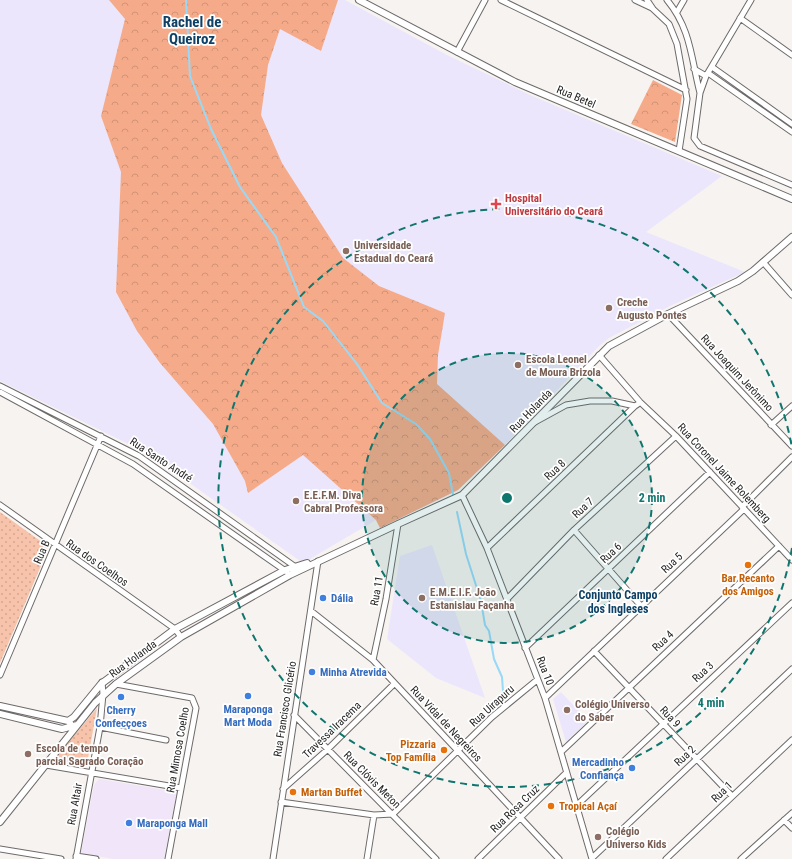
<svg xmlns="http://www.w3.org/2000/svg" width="792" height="859" font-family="'Roboto Condensed',sans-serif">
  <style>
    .commercial { fill: #f0e5f9 }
    .education { fill: #ebe6fc }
    .grass { fill: url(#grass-dots) }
    .forest { fill: url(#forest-crowns) }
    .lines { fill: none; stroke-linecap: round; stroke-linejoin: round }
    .stream { stroke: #97d9f7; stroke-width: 2 }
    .minor-casing { stroke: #6e6a69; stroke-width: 7 }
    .tertiary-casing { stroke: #6e6a69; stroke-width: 8 }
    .minor { stroke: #fff; stroke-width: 5 }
    .tertiary { stroke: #fff; stroke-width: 6 }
    .ring { fill: none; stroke: #0f766e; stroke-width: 2; stroke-dasharray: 7 5 }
    .health-dot { fill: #e0444e; stroke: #fff; stroke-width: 1.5 }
    .education-dot { fill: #8d6e63; stroke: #fff; stroke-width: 1.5 }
    .food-dot { fill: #e8710a; stroke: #fff; stroke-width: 1.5 }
    .shop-dot { fill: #3f7fe0; stroke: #fff; stroke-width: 1.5 }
    .labels { text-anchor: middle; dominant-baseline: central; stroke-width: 3.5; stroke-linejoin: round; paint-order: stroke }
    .street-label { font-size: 11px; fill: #201f1e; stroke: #fff }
    .health-label { font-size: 11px; font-weight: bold; fill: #be3a42; stroke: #fff; text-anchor: start }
    .education-label { font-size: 11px; font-weight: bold; fill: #785e54; stroke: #fff; text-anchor: start }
    .food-label { font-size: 11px; font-weight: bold; fill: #c56008; stroke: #fff; text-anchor: start }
    .shop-label { font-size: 11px; font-weight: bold; fill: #366cbe; stroke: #fff; text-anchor: start }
    .neighbourhood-label { font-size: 12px; font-weight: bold; fill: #0e4165; stroke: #fff }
    .district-label { font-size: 15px; font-weight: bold; fill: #0e4165; stroke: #fff }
    .centre { fill: #0f766e; stroke: #fff; stroke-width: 2 }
    .ring-label { font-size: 12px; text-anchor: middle; font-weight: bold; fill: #0f766e; stroke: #fff; stroke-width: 3.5; stroke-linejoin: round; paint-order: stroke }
  </style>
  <defs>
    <pattern id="grass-dots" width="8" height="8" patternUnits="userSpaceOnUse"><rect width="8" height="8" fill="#f7c3ab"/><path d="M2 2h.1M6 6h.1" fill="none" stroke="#d3a793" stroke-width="1.8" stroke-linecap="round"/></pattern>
    <pattern id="forest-crowns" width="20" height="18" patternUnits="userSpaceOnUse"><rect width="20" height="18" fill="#f5ab8a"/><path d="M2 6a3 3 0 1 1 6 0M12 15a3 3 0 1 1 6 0" fill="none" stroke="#d29377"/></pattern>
  </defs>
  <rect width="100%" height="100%" fill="#f7f3f1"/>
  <path class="commercial" d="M99 779 177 792 164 859H113L81 853 94 785Z"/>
  <path class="education" d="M0 0H345L447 55 530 95 722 176 646 232 745 272 672 305 609 338 599 346 505 445 458 490 380 528 376 520 303 563 147 453 0 381Z
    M432 545 485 698 436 678 387 639 400 556Z
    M561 692 588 721 566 742 553 699Z"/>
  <path class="grass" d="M0 512 46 545 48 549 0 663Z
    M97 708 87 764 83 767 53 761Z"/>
  <path class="forest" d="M109 0H338L321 51 280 29 268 65 261 115 282 163 343 258 379 286 445 313 438 355 437 384 505 445 458 490 380 528 376 520 303 455 248 493 245 481 213 424 160 363 137 331 116 292 121 172 101 116 125 19Z
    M653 80 682 95 675 142 631 124Z"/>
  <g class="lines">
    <path class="stream" d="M186 0 190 76 211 129 240 187 276 237 304 307 323 321 357 364 382 403 416 424 430 439 449 473 453 495
      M457 512 466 554 481 601 485 625 489 631 494 659 502 677 503 691"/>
    <g class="minor-casing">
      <path id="minor" d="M501 0 686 90
        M635 0 652 8
        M647 0 653 9 669 24 677 44 687 99 679 151
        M667 0C691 29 691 58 700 93
        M751 0 706 76 700 93 694 138 700 146 792 185
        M677 12 684 0
        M740 18 792 55
        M457 52 485 0
        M712 67 792 124
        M694 69 706 76
        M708 73 792 132
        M763 262 792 295
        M668 314 792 446
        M599 355 640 402 676 436 792 560
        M0 386 139 456 297 568
        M0 392 133 464 287 572
        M535 422 566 405 590 401H612L635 406 638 404
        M771 425 792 406
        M462 495 487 548 545 698 592 859
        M0 505 175 629 181 637
        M742 507 792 457
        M574 530 641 606
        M487 548 635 406
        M507 599 574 530 676 436
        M311 611 373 660 559 859
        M525 648 710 472
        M594 651 732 796
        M373 660 386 599 398 524
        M0 675 101 436
        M116 684 192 698 196 708 168 859
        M545 698 744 509
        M294 715 436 859
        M100 727 166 740
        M561 752 779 546
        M46 765 181 788
        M283 789 328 749 394 684
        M281 802 374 815 393 814
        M576 806 792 603
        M393 814 492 717 537 680
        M784 820 792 828
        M0 849 61 859
        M76 856 96 859
        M592 858 792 669
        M76 859 100 727 103 694 102 682
        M273 859 318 561
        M367 859 374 815
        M478 859 566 773
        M666 859 792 740
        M741 859 792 813"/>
    </g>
    <g class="tertiary-casing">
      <path id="tertiary" d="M359 0 515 82 792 199
        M0 706 68 721 70 723
        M0 714 62 729 77 725
        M68 721 74 717 101 684 175 629 285 570 307 563
        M0 822 95 703 116 684 181 637 290 575 398 524 462 495 609 346 668 314 738 281 753 271 792 237"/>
    </g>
    <use href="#minor" class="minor"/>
    <use href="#tertiary" class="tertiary"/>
  </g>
  <circle cx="507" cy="498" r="145" fill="#0f766e" fill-opacity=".12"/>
  <g class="ring">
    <circle cx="507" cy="498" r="145"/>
    <path d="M792 548A289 289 0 1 1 792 448"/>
  </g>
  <path class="health-dot" d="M494 198h4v4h4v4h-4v4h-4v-4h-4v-4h4z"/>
  <g class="education-dot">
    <circle cx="346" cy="251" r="4"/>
    <circle cx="609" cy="308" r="4"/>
    <circle cx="518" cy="365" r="4"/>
    <circle cx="296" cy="501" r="4"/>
    <circle cx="422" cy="598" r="4"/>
    <circle cx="567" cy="710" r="4"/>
    <circle cx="28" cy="754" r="4"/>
    <circle cx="598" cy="837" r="4"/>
  </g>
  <g class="food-dot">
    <circle cx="748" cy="565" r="4"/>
    <circle cx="444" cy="750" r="4"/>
    <circle cx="293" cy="792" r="4"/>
    <circle cx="551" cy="806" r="4"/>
  </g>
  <g class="shop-dot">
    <circle cx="323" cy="598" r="4"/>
    <circle cx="312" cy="672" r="4"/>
    <circle cx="248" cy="696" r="4"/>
    <circle cx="121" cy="697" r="4"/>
    <circle cx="632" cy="768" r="4"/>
    <circle cx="129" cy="823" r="4"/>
  </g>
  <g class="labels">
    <g class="street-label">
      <text transform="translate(576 97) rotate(23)">Rua Betel</text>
      <text transform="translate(737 373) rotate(47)">Rua Joaquim Jerônimo</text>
      <text transform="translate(531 411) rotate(-46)">Rua Holanda</text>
      <text transform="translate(161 460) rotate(33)">Rua Santo André</text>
      <text transform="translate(555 470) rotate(-43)">Rua 8</text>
      <text transform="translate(724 473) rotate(47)">Rua Coronel Jaime Rolemberg</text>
      <text transform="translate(583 508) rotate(-43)">Rua 7</text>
      <text transform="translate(42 552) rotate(-67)">Rua B</text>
      <text transform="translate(611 553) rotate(-43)">Rua 6</text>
      <text transform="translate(97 563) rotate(35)">Rua dos Coelhos</text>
      <text transform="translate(672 563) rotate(-43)">Rua 5</text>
      <text transform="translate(377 591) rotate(-80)">Rua 11</text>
      <text transform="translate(663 641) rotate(-43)">Rua 4</text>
      <text transform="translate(133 659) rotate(-36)">Rua Holanda</text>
      <text transform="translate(545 671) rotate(69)">Rua 10</text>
      <text transform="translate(703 672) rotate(-43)">Rua 3</text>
      <text transform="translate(492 706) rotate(-42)">Rua Uirapuru</text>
      <text transform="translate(285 709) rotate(-81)">Rua Francisco Glicério</text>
      <text transform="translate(670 717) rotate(47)">Rua 9</text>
      <text transform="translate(446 724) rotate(47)">Rua Vidal de Negreiros</text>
      <text transform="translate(332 730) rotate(-44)">Travessa Iracema</text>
      <text transform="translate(178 750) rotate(-80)">Rua Mimosa Coelho</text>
      <text transform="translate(685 756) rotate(-43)">Rua 2</text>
      <text transform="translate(372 780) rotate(45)">Rua Clóvis Meton</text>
      <text transform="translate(722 792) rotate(-44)">Rua 1</text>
      <text transform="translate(75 804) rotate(-80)">Rua Altair</text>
      <text transform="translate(515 809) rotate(-44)">Rua Rosa Cruz</text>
    </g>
    <g class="health-label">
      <text x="505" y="198">Hospital<tspan x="505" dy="13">Universitário do Ceará</tspan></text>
    </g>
    <g class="education-label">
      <text x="354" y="245">Universidade<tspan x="354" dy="13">Estadual do Ceará</tspan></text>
      <text x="617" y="302">Creche<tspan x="617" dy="13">Augusto Pontes</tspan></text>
      <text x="526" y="359">Escola Leonel<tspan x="526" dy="13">de Moura Brizola</tspan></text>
      <text x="304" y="495">E.E.F.M. Diva<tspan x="304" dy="13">Cabral Professora</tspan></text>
      <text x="430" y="592">E.M.E.I.F. João<tspan x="430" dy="13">Estanislau Façanha</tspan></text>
      <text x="575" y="704">Colégio Universo<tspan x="575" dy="13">do Saber</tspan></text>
      <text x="36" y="748">Escola de tempo<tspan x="36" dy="13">parcial Sagrado Coração</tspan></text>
      <text x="606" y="831">Colégio<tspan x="606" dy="13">Universo Kids</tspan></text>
    </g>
    <g class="food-label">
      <text x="748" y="578" text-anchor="middle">Bar Recanto<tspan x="748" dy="13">dos Amigos</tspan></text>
      <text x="436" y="744" text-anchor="end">Pizzaria<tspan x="436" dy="13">Top Família</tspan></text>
      <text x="301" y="792">Martan Buffet</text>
      <text x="559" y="806">Tropical Açaí</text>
    </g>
    <g class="shop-label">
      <text x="331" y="598">Dália</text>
      <text x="320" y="672">Minha Atrevida</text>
      <text x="248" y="709" text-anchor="middle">Maraponga<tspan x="248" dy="13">Mart Moda</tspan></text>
      <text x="121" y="710" text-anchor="middle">Cherry<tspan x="121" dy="13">Confecçoes</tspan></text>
      <text x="624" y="762" text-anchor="end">Mercadinho<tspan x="624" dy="13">Confiança</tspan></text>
      <text x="137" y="823">Maraponga Mall</text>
    </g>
    <g class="neighbourhood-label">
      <text x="618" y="595">Conjunto Campo<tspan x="618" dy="14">dos Ingleses</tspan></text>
    </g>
    <g class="district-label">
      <text x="192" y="22">Rachel de<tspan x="192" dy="17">Queiroz</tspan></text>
    </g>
  </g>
  <circle cx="507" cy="498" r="6" class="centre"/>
  <g class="ring-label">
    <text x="652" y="502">2 min</text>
    <text x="711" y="707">4 min</text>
  </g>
</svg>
